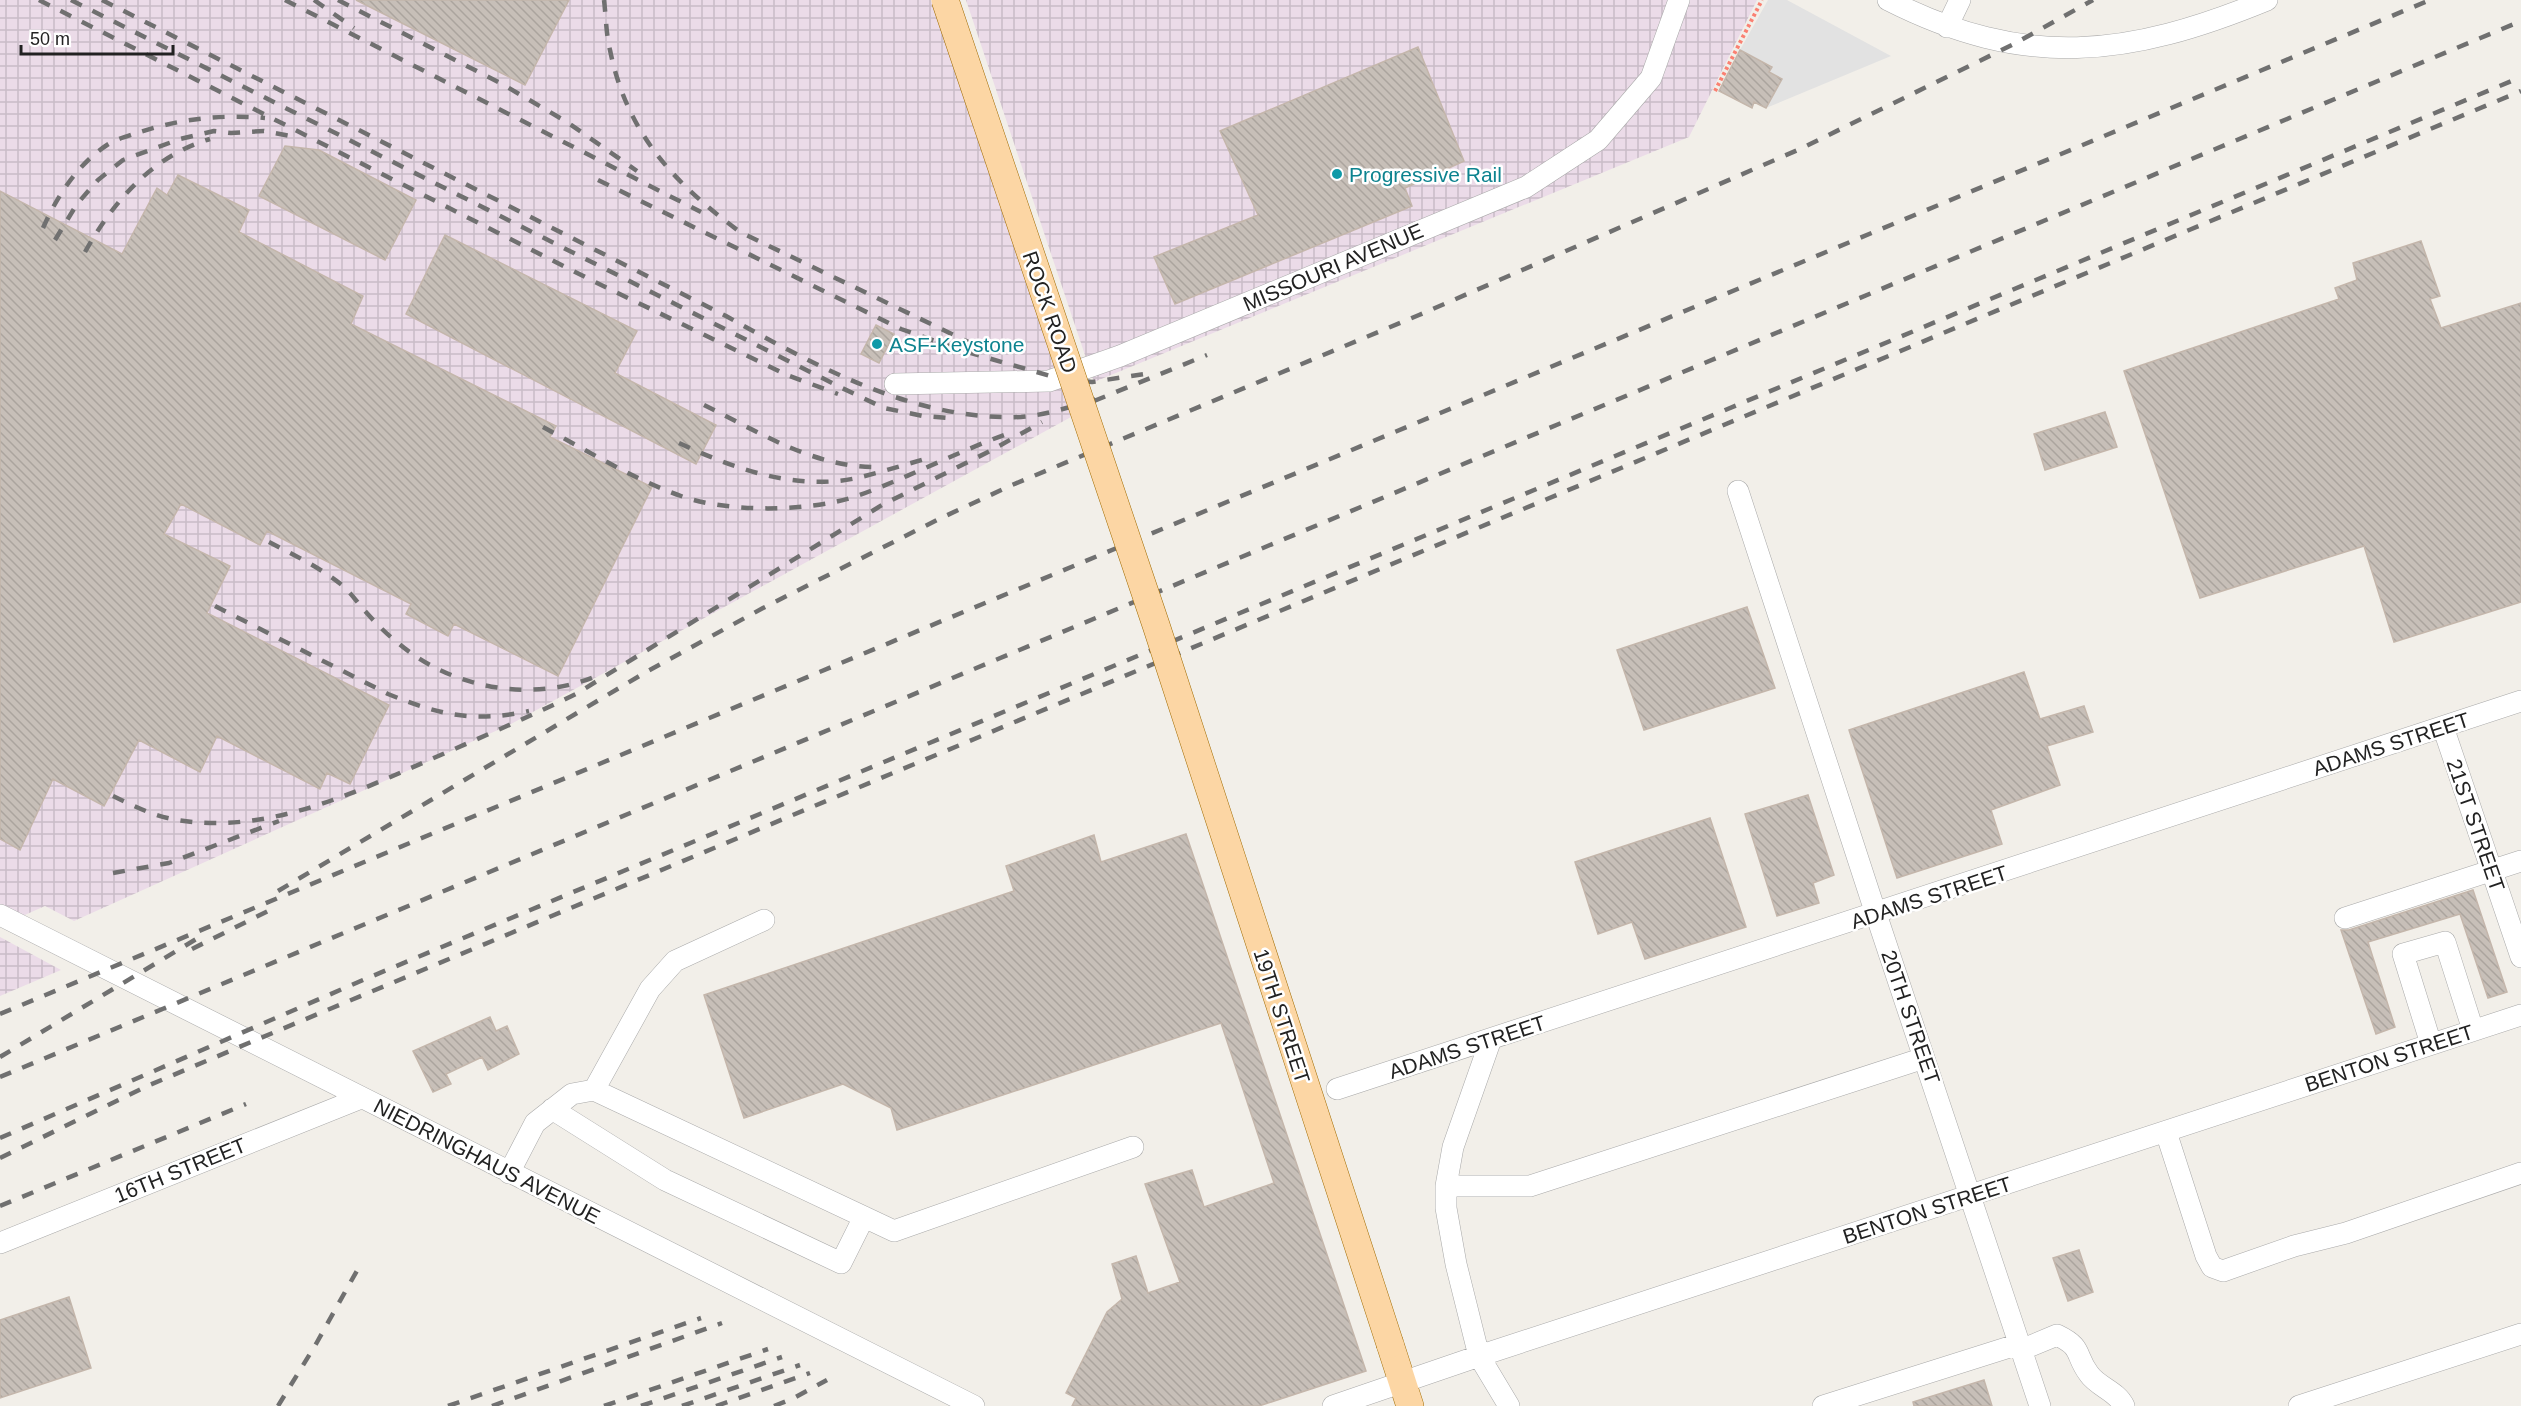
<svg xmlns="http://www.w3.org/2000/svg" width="2521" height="1406" font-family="Helvetica,sans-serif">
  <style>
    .industrial { fill: url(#industrial-grid) }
    .parking { fill: #e2e2e2 }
    .building { fill: url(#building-back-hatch); stroke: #c4b6ab; stroke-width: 1.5 }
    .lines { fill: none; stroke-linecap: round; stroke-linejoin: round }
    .minor-casing { stroke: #a9a9a9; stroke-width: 22 }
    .major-casing { stroke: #a06b00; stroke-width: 28 }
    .path { stroke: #fa8072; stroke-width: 4; stroke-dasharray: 3 3; stroke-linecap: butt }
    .minor { stroke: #fff; stroke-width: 21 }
    .major { stroke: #fcd6a4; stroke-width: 27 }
    .rail { stroke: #707070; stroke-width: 4.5; stroke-dasharray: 12 12; stroke-linecap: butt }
    .major-bridge-casing { stroke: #a06b00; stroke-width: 28; stroke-linecap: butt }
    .major-bridge { stroke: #fcd6a4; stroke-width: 27 }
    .culture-dot { fill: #0f9aa8; stroke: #fff; stroke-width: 2 }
    .labels { text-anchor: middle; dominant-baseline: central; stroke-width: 5; stroke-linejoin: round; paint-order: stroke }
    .culture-label { font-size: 21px; fill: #0d838f; stroke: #fff; text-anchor: start }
    .street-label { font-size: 21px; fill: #222; stroke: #fff }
  </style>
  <defs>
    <pattern id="industrial-grid" width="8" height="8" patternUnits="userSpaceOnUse" patternTransform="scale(1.5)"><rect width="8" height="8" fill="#ebdbe8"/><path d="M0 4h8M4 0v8" fill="none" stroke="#c9bcc7"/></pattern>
    <pattern id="building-back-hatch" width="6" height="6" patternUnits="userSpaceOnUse" patternTransform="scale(1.5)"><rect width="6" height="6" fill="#c7bfb8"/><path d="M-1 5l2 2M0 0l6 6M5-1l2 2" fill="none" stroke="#aba49e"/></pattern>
  </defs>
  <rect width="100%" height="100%" fill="#f2efe9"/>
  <path class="industrial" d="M0 0H931L1054 362 1071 417 511 724 74 921 45 906 0 926Z
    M966 0H1757L1689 137 1094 382Z
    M0 937 61 970 0 996Z"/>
  <path class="parking" d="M1768 0H1787L1891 56 1766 108 1781 79 1769 72 1772 66 1740 50Z"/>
  <path class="building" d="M356 0H569L525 85Z
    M1418 47 1464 161 1405 188 1412 206 1175 304 1154 257 1258 215 1220 131Z
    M1740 50 1772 67 1769 72 1782 79 1766 108 1754 102 1752 108 1719 91Z
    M285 146 319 150 416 200 385 260 259 196Z
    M178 175 249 210 239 232 363 296 351 324 556 426 550 437 652 487 558 676 454 624 448 636 406 614 411 604 267 531 260 545 181 504 164 534 230 566 207 613 389 705 350 784 327 773 320 789 217 736 200 772 139 740 104 806 53 779 20 850 0 839V191L122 254 157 188 167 195Z
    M445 235 637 331 615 373 716 425 696 464 406 314Z
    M2421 241 2440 296 2430 299 2441 328 2521 303V602L2394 642 2364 546 2200 598 2124 371 2339 299 2335 288 2357 280 2353 263Z
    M876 325 894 334 879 363 861 354Z
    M2105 412 2117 447 2045 470 2034 434Z
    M1747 607 1775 688 1644 730 1617 650Z
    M2024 672 2040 719 2084 706 2093 732 2047 746 2060 785 1991 810 2002 844 1897 878 1849 730Z
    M1808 795 1834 875 1813 883 1819 903 1777 916 1745 814Z
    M1710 818 1746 927 1645 959 1632 922 1598 934 1575 862Z
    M1186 834 1366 1371 1259 1406H1072L1076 1398 1066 1393 1107 1312 1122 1299 1112 1264 1136 1256 1148 1293 1180 1282 1145 1184 1192 1170 1204 1207 1274 1183 1221 1023 897 1130 891 1108 843 1084 744 1118 704 995 1014 891 1006 866 1094 835 1101 862Z
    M2473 890 2507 992 2488 998 2460 914 2368 942 2395 1027 2376 1034 2341 930H2349Z
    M490 1017 496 1031 507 1026 519 1054 488 1070 482 1057 446 1074 451 1084 433 1092 413 1051Z
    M2079 1250 2093 1292 2068 1301 2053 1258Z
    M69 1297 91 1368 0 1398V1320Z
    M1984 1380 1992 1406H1914L1913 1402Z"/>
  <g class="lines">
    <g class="minor-casing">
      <path id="minor" d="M1888 0C2026 70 2128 57 2267 0
        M1947 27 1960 0
        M895 384 1049 381 1120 356 1526 187 1598 140 1651 78 1679 0
        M1738 491 1876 914 2040 1406
        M2443 727 2521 957
        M0 915 974 1406
        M2345 918 2521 861
        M1491 1039 1453 1147 1446 1186V1208L1456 1264 1479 1356 1509 1406
        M2431 1044 2403 954 2445 942 2473 1030
        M1337 1089 2521 701
        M594 1090 650 989 675 961 764 920
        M552 1109 665 1180 841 1263 864 1217
        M2166 1132 2206 1256 2212 1267 2223 1271 2294 1246 2346 1233 2521 1173
        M509 1173 535 1123 572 1094 594 1090 894 1231 1133 1147
        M1446 1186H1530L1924 1058
        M0 1243 361 1098
        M2021 1350 2057 1335C2084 1348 2074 1354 2089 1374 2098 1387 2117 1391 2124 1406
        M1333 1406 1479 1356 2521 1015
        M1823 1406 2019 1344
        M2299 1406 2521 1334"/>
    </g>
    <g class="major-casing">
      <path id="major" d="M1390 1344 1410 1406"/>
    </g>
    <path class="path" d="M1715 91 1762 0"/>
    <use href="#minor" class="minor"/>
    <use href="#major" class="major"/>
    <path class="rail" d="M39 0 593 281 787 375 838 394
      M71 0 842 388 884 408 923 416 948 418
      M102 0 726 316C816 366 914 421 1021 417 1048 415 1075 405 1101 398
      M285 0 701 212
      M314 0 354 28
      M338 0 502 84 567 122 637 171
      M604 0C606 16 606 34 610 50 627 134 674 183 740 232L987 351
      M598 180 901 329 967 352 1054 377 1092 382 1144 374
      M43 228C57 196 78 164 107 145 116 139 128 136 137 133 179 119 221 114 265 118
      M55 240 77 204 98 180 123 160 180 139 214 131 231 133 264 131 295 137
      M85 252C113 202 152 156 210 139
      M1094 401 1207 355
      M704 405C759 432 816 469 880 467
      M543 427C588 451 633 479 681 496 728 513 810 512 857 496 907 478 955 453 1004 435
      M679 443C735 469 795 491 857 478 882 472 907 464 932 457
      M269 542C294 555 321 568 343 586 351 593 357 602 364 610 374 621 385 633 397 642 450 688 529 703 594 677
      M215 606 388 694C440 715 473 723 529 711
      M113 796C132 805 151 815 172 819 262 836 347 796 427 761 477 739 527 718 576 694L882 505 992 450 1042 422
      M113 873 169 863 279 821
      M278 891 646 672 763 608 939 519 1012 485 1419 315 1800 149 2014 44 2093 0
      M192 949 272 909
      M0 1014 2430 0
      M0 1057 198 938
      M0 1077 2521 21
      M0 1138 363 980 2521 77
      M0 1158 145 1087 251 1042 2521 91
      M0 1206 246 1104
      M278 1406 316 1344 359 1267
      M448 1406 701 1318
      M492 1406 722 1323
      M604 1406 768 1349
      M641 1406 782 1357
      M682 1406 800 1365
      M716 1406 810 1373
      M774 1406 794 1398 827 1380"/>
    <g class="major-bridge-casing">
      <path id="major-bridge" d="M945 0 1156 625 1390 1344"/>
    </g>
    <use href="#major-bridge" class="major-bridge"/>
  </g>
  <g class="culture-dot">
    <circle cx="1337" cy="174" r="6"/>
    <circle cx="877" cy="344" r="6"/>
  </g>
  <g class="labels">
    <g class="culture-label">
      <text x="1349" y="174">Progressive Rail</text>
      <text x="889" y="344">ASF-Keystone</text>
    </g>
    <g class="street-label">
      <text transform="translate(1333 267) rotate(-23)">MISSOURI AVENUE</text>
      <text transform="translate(1050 312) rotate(71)">ROCK ROAD</text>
      <text transform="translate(2391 744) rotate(-18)">ADAMS STREET</text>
      <text transform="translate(2476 825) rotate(71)">21ST STREET</text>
      <text transform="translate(1929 897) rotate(-18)">ADAMS STREET</text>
      <text transform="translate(1282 1016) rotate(72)">19TH STREET</text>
      <text transform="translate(1911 1017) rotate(71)">20TH STREET</text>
      <text transform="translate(1467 1047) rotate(-18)">ADAMS STREET</text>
      <text transform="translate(2389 1058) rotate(-18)">BENTON STREET</text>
      <text transform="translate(487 1161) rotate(27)">NIEDRINGHAUS AVENUE</text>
      <text transform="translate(180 1170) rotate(-22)">16TH STREET</text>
      <text transform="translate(1927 1210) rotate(-18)">BENTON STREET</text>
    </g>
  </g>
  <path d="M21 45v9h152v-9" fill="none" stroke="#222222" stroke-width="3"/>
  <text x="30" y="45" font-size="18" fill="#222222" stroke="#ffffff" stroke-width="4.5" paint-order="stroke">50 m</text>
</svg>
